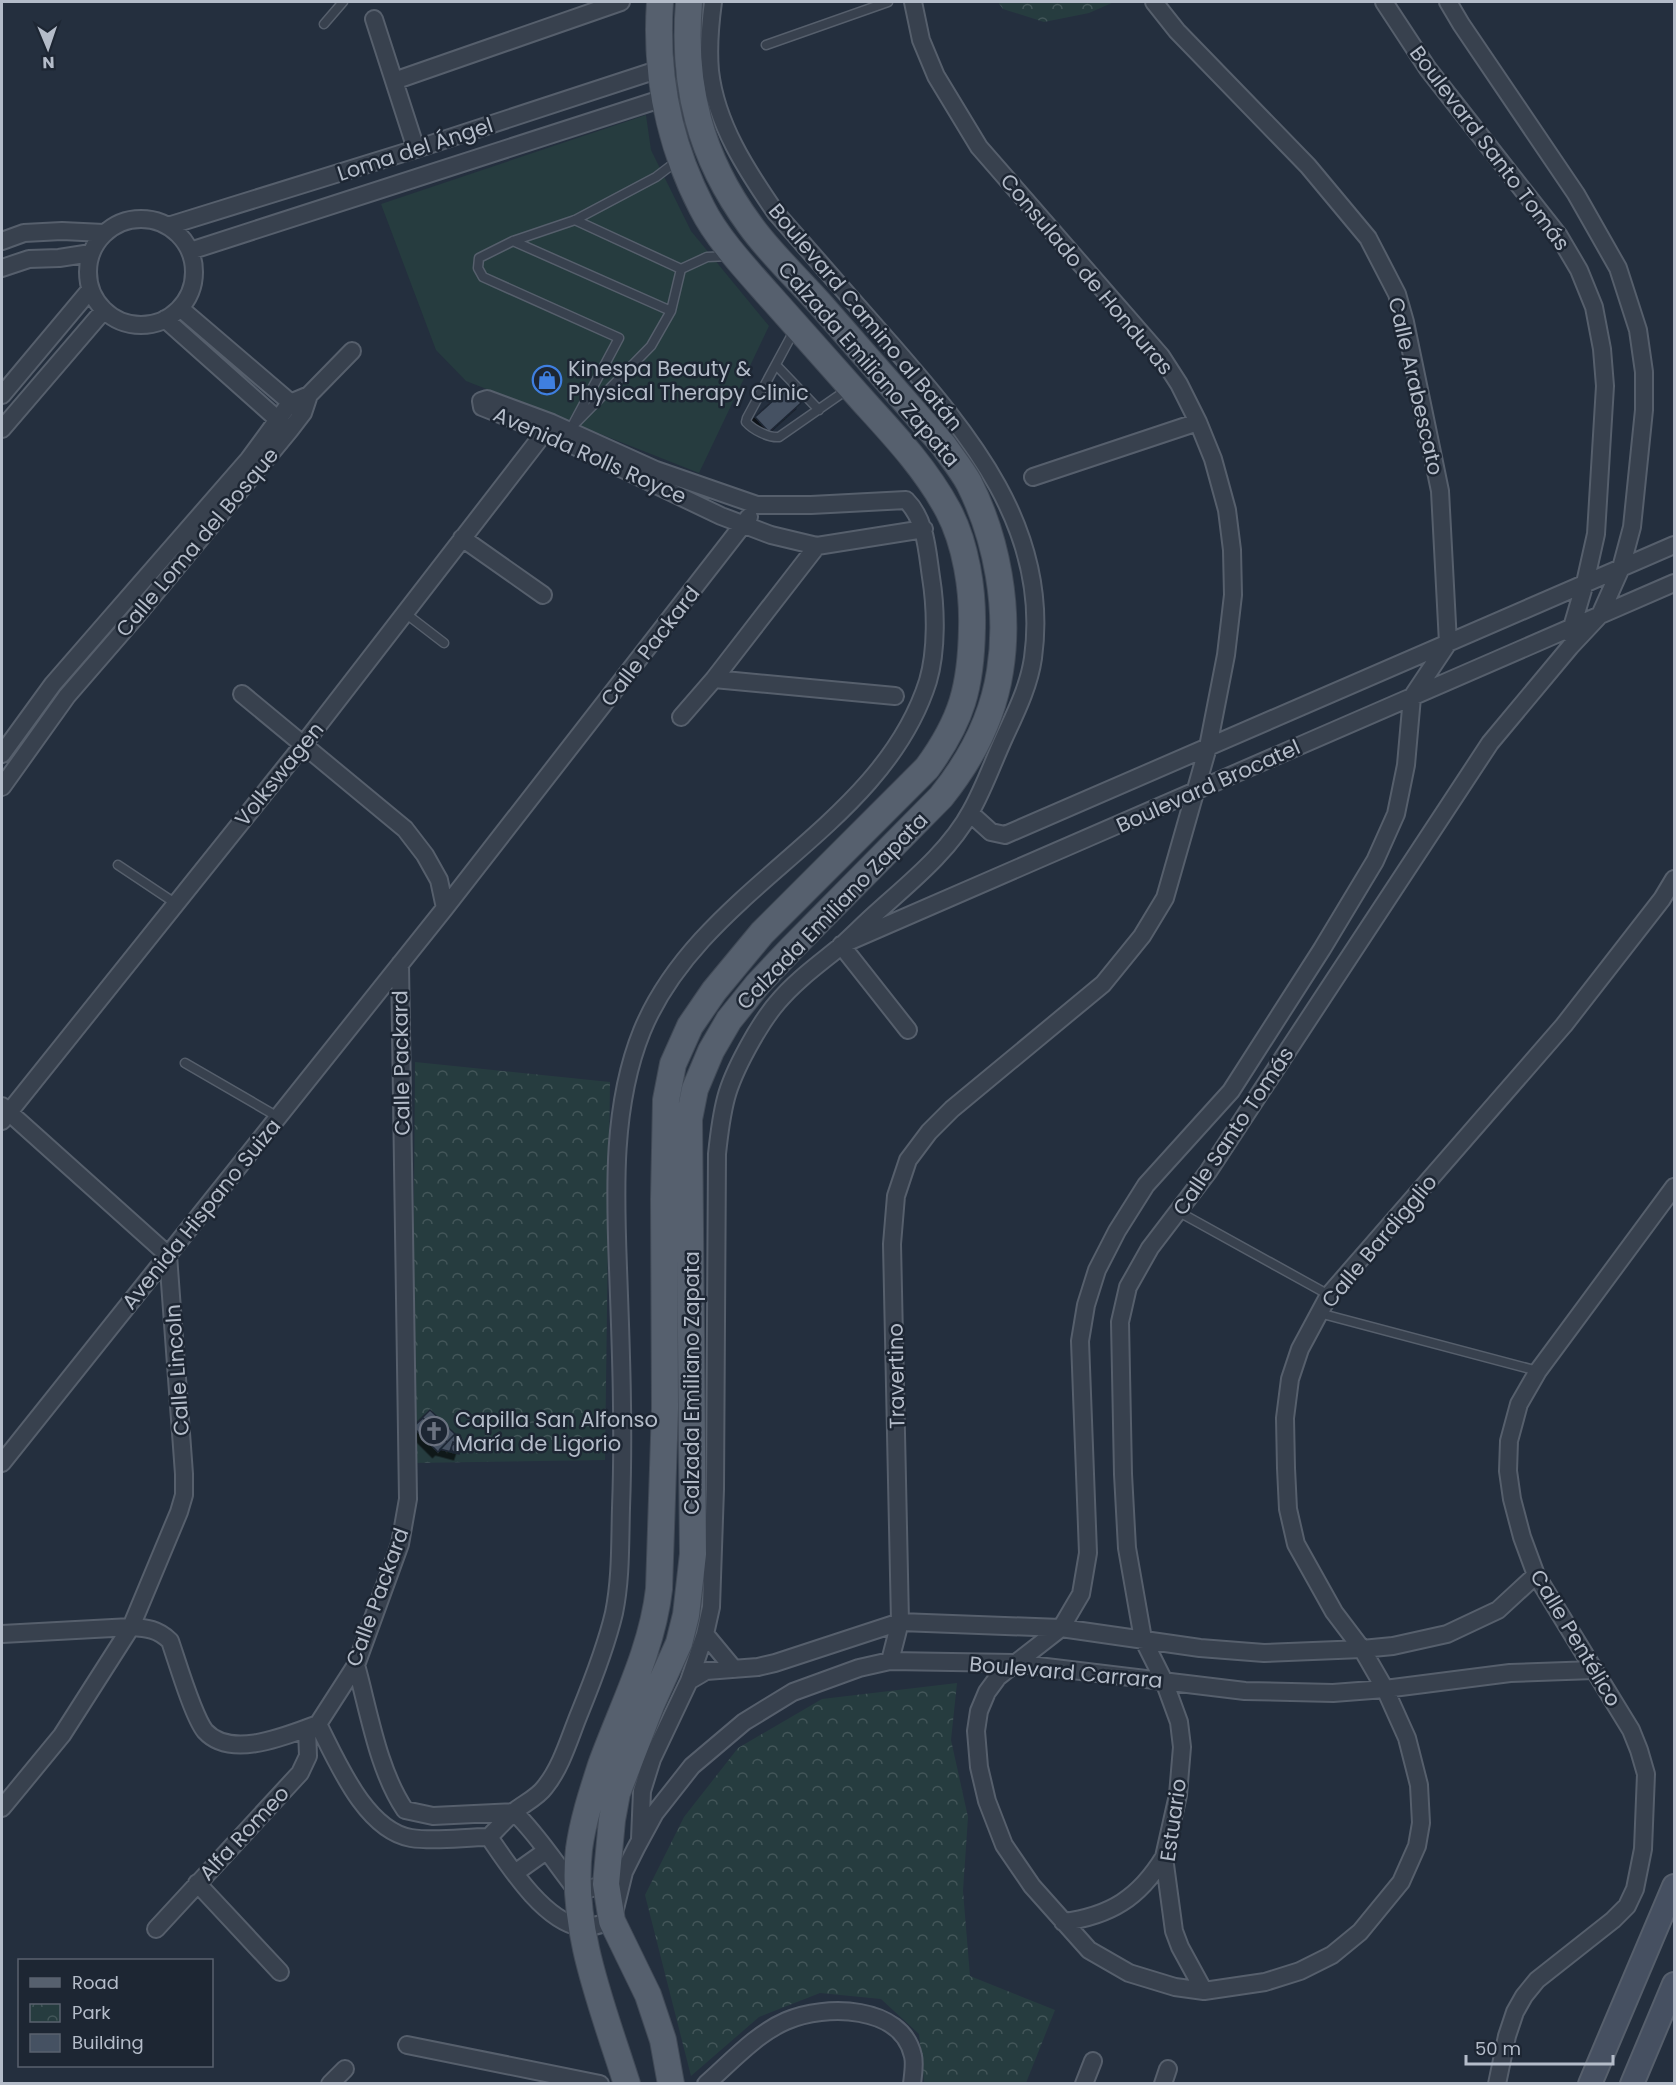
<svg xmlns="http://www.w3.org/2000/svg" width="1676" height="2085" font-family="Poppins,sans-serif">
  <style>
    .green { fill: #263c3f }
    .park { fill: url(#park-crowns) }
    .building { fill: #455162; stroke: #1f2835; stroke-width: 1.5; filter: url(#shadow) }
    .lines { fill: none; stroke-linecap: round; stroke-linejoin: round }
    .lane-casing { stroke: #565f6c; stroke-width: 11 }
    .street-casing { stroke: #565f6c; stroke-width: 20 }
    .secondary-casing { stroke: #565f6c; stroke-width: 26 }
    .primary-casing { stroke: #414a57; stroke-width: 28 }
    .lane { stroke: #38414e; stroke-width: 8 }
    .street { stroke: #38414e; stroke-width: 16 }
    .secondary { stroke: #465061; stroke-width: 22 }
    .primary { stroke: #56606e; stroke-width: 26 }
    .labels { text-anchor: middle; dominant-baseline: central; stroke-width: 5; stroke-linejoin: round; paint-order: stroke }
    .street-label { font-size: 21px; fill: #b4bcc9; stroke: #1d2633 }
    .poi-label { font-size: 21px; fill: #b4bcc9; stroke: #1d2633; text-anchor: start }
  </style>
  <defs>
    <pattern id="park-crowns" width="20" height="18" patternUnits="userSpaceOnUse" patternTransform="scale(1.5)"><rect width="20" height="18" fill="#263c3f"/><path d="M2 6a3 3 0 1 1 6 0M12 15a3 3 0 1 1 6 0" fill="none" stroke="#435659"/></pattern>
    <filter id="shadow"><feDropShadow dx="-5.5" dy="5.5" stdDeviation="0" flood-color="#0009"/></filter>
  </defs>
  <rect width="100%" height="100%" fill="#242f3e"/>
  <path class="green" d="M646 115 651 150 691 231 769 326 699 473 466 381 436 350 381 204Z"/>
  <path class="park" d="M998 2H1114L1089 13 1044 22 1003 9Z
    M415 1062 610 1082 605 1460 412 1463Z
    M957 1683 951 1740 968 1817 963 1891 970 1976 1055 2010 1026 2083 929 2084 924 2082 919 2034 881 1999 820 1993 759 2017 691 2076 645 1895 684 1817 738 1748 822 1699Z"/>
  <path class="building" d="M787 388 801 403 769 432 755 417Z
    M430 1410 455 1434 438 1452 413 1427Z
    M423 1418 447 1442 438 1452 413 1427Z
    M455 1434 462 1445 459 1454 440 1449Z
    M453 1442 462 1445 459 1454 450 1451Z
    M451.5 1448a4.5 4.5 0 1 1 9 0a4.5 4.5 0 1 1-9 0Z"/>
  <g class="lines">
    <g class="lane-casing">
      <path id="lane" d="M324 24 343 2
        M766 45 888 2
        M677 161 656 177 575 220 513 241 479 258 478 268 483 277 619 338 571 428 651 346 671 311 681 269
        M575 220 681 269 707 257 729 256
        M513 241 671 311
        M795 329 747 418 746 422C753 430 769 438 779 437L848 389
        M776 365 819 410
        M405 613 444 643
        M118 865 175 903
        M185 1063 278 1117
        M1179 1212 1329 1295
        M1319 1313 1538 1371"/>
    </g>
    <g class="street-casing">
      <path id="street" d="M1154 2 1177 31 1308 166 1368 238 1397 294 1405 322 1440 491 1448 643 1412 697 1406 765 1396 814 1375 861 1322 949 1231 1091 1146 1185 1117 1231 1097 1270 1086 1305 1080 1341 1088 1553 1081 1594 1061 1628 998 1677 987 1692 979 1711 976 1731 979 1767 987 1801 1004 1845 1032 1886 1089 1950 1129 1973 1175 1987 1204 1991 1265 1982 1300 1971 1332 1955 1360 1932 1401 1882 1417 1846 1421 1823 1419 1785 1407 1738 1385 1689 1362 1649 1334 1612 1296 1544 1288 1509 1286 1468 1285 1418 1290 1379 1300 1349 1329 1295 1564 1025 1662 899 1674 879
        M1384 2 1428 69 1559 236 1579 270 1594 307 1602 349 1605 386 1596 534 1585 583 1570 634
        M374 19 416 149
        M394 81 621 2
        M88 272a53 53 0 1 1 106 0a53 53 0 1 1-106 0Z
        M168 226 416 149 660 69
        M2 241 24 233 62 231 104 233
        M190 251 664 98
        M2 268 29 259 59 258 91 253
        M180 308 298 409
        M165 319 285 426
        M2 395 90 290
        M2 429 104 310
        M1033 477 1198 422
        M462 538 543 595
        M714 679 895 696
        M242 694 405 829 425 855 439 880 445 908
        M681 717 714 679 817 546
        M2 754 53 684 249 459 290 403 309 395 352 351
        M2 787 67 696 138 614 290 430 303 413 309 395
        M970 813 991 832 1005 835 1674 545
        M908 1030 841 945 1674 583
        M2 1106 168 1255 184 1474V1495L179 1512 131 1627 62 1735 2 1808
        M2 1121 303 745 551 424
        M2 1463 445 908 749 517
        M2 1634 131 1627C147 1628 158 1629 170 1641 177 1661 193 1716 205 1731 231 1760 288 1735 318 1724
        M705 1634 734 1669
        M890 1661 900 1622 892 1244 896 1196 908 1160 929 1132 952 1109 1103 984 1142 936 1165 898 1208 747 1226 655 1233 595 1232 550 1227 510 1213 459 1198 422 1179 384 1161 356 979 147 936 76 921 40 913 2
        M356 1665C369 1712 378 1770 405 1810L433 1816 514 1812
        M689 1681 706 1671 758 1667 775 1663 900 1622 1061 1628 1200 1648 1264 1653 1362 1649 1393 1646 1447 1634 1498 1610 1536 1575
        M318 1724 356 1665 400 1544 408 1499 400 964
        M318 1724C337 1761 365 1830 411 1838 436 1842 464 1837 489 1837
        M514 1812C539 1836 557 1866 578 1892L606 1884 612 1880
        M489 1837C498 1828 507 1818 516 1810 525 1803 538 1797 545 1787 562 1766 570 1736 580 1712 593 1680 606 1647 614 1613 621 1579 620 1543 621 1508 624 1428 621 1348 618 1268 615 1190 612 1105 642 1031 701 887 881 830 928 681 937 650 936 608 931 577 927 550 926 520 906 500L811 505H757L656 470 552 423 487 399 481 401 482 407 545 432 721 516 771 535 817 546 924 529
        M489 1837C509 1866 543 1920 580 1927 589 1929 603 1923 612 1921L624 1872 636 1848 655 1813 692 1766 744 1722 793 1692 859 1668 890 1661 1014 1663 1245 1691 1333 1693 1385 1689 1510 1673 1594 1670
        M640 1839 642 1791 652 1759 689 1681 705 1634 711 1607 715 1489 717 1154C719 1135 721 1117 726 1098 733 1071 759 1024 777 1003 795 981 819 964 841 946 852 936 863 925 874 915 908 884 949 852 971 811 984 788 993 762 1004 738 1016 712 1029 686 1033 658 1051 528 968 433 889 342 851 299 814 256 776 213 747 171 716 124 710 71 708 49 710 24 713 2
        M515 1873 546 1851
        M197 1883 280 1972
        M1063 1922C1110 1916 1139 1898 1164 1857
        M156 1929 300 1773 308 1756 307 1728
        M1204 1991 1180 1947 1174 1931 1164 1857 1178 1795 1182 1747 1179 1722 1164 1681 1143 1639 1127 1548 1123 1474 1120 1322 1128 1287 1150 1248 1208 1172 1490 743 1570 647 1600 615 1621 568 1632 527 1644 410V372L1638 330 1618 268 1576 194 1461 24 1448 2
        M407 2045 600 2084
        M330 2084 345 2069
        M706 2084C731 2062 756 2034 786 2021 825 2004 902 2005 913 2056 915 2064 913 2075 912 2084
        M1084 2084 1093 2061
        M1163 2084 1168 2069
        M1497 2084 1507 2036 1515 2012 1524 1996 1537 1980 1613 1920 1627 1906 1635 1889 1643 1849 1646 1774 1639 1750 1631 1730 1536 1575 1522 1537 1512 1499 1508 1471 1509 1441 1519 1404 1538 1371 1674 1187"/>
    </g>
    <g class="secondary-casing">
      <path id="secondary" d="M1590 2084 1674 1886
        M1632 2084 1674 1984"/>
    </g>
    <g class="primary-casing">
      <path id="primary" d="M627 2084C603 2008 570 1929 579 1849 583 1820 592 1793 601 1765 622 1707 652 1651 659 1589L665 1408 664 1199 666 1100 673 1064 690 1026 714 991 762 933 927 768C962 720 971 687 972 628 973 590 966 544 948 510 926 469 895 436 864 402 832 366 800 330 768 294 745 268 717 238 702 208 669 144 655 73 660 2
        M671 2084 663 2040 648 1995 612 1921 606 1884 612 1820 617 1793 651 1705 679 1643 686 1615 693 1554 689 1119 695 1089 711 1051 729 1020 758 984 791 949 941 797C970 761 993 717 1000 671 1010 609 997 539 969 483 962 470 952 458 943 445 902 398 861 351 820 304 797 278 770 253 750 225 700 157 682 86 689 2"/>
    </g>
    <use href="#lane" class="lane"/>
    <use href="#street" class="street"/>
    <use href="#secondary" class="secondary"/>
    <use href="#primary" class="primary"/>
  </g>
  <defs>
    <g id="shop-ring" transform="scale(1.5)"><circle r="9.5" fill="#1d2633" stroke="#3f7fe0" stroke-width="1.5"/><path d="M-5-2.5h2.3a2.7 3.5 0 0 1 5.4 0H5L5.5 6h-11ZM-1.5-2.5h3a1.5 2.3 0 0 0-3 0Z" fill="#3f7fe0"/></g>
    <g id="church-ring" transform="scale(1.5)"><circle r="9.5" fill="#1d2633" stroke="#6b7280" stroke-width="1.5"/><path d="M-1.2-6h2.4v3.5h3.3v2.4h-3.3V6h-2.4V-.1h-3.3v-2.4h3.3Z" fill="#6b7280"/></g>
  </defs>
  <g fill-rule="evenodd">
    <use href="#shop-ring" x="547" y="380"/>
    <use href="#church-ring" x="434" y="1431"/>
  </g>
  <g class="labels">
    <g class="street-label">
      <text transform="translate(1490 148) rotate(53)">Boulevard Santo Tomás</text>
      <text transform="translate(415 149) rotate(-18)">Loma del Ángel</text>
      <text transform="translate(1087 274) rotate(50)">Consulado de Honduras</text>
      <text transform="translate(866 317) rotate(50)">Boulevard Camino al Batán</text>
      <text transform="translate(869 364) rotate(49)">Calzada Emiliano Zapata</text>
      <text transform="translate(1416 386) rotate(77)">Calle Arabescato</text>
      <text transform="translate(590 455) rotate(24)">Avenida Rolls Royce</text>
      <text transform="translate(197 542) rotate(-50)">Calle Loma del Bosque</text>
      <text transform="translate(650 646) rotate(-52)">Calle Packard</text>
      <text transform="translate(279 774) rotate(-51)">Volkswagen</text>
      <text transform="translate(1208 786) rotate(-24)">Boulevard Brocatel</text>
      <text transform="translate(832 911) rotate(-46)">Calzada Emiliano Zapata</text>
      <text transform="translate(401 1063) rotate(-91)">Calle Packard</text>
      <text transform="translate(1233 1131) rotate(-56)">Calle Santo Tomás</text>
      <text transform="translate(201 1214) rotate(-51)">Avenida Hispano Suiza</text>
      <text transform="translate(1379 1241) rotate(-50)">Calle Bardigglio</text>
      <text transform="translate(177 1370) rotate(-94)">Calle Lincoln</text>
      <text transform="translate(896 1376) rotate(-91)">Travertino</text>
      <text transform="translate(691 1383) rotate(-90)">Calzada Emiliano Zapata</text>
      <text transform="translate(377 1597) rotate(-70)">Calle Packard</text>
      <text transform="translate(1576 1638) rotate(59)">Calle Pentélico</text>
      <text transform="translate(1066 1672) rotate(5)">Boulevard Carrara</text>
      <text transform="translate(1173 1820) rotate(-82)">Estuario</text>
      <text transform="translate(244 1833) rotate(-47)">Alfa Romeo</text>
    </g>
    <g class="poi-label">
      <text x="568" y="368">Kinespa Beauty &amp;<tspan x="568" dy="24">Physical Therapy Clinic</tspan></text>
      <text x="455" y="1419">Capilla San Alfonso<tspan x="455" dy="24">María de Ligorio</tspan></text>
    </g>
  </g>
  <rect width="1676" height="2085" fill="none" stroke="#b4bcc9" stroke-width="6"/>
  <rect x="18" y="1959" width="195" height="108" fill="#1d2633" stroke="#59626f" stroke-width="1.5"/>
  <rect x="30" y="1978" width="30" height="9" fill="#56606e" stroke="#59626f" stroke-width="1.5"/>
  <text x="72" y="1989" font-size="18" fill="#b4bcc9">Road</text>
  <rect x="30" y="2004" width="30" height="18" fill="url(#park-crowns)" stroke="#59626f" stroke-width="1.5"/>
  <text x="72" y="2019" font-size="18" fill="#b4bcc9">Park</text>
  <rect x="30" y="2034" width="30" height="18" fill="#455162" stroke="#59626f" stroke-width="1.5"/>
  <text x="72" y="2049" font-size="18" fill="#b4bcc9">Building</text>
  <g transform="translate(48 48) rotate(178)" stroke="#1d2633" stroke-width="4.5" paint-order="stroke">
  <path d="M0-4.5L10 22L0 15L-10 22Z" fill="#b4bcc9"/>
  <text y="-9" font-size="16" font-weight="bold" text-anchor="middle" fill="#b4bcc9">N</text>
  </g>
  <path d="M1466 2055v9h147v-9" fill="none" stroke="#b4bcc9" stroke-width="3"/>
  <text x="1475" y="2055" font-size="18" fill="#b4bcc9" stroke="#1d2633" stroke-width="4.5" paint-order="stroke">50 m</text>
</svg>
